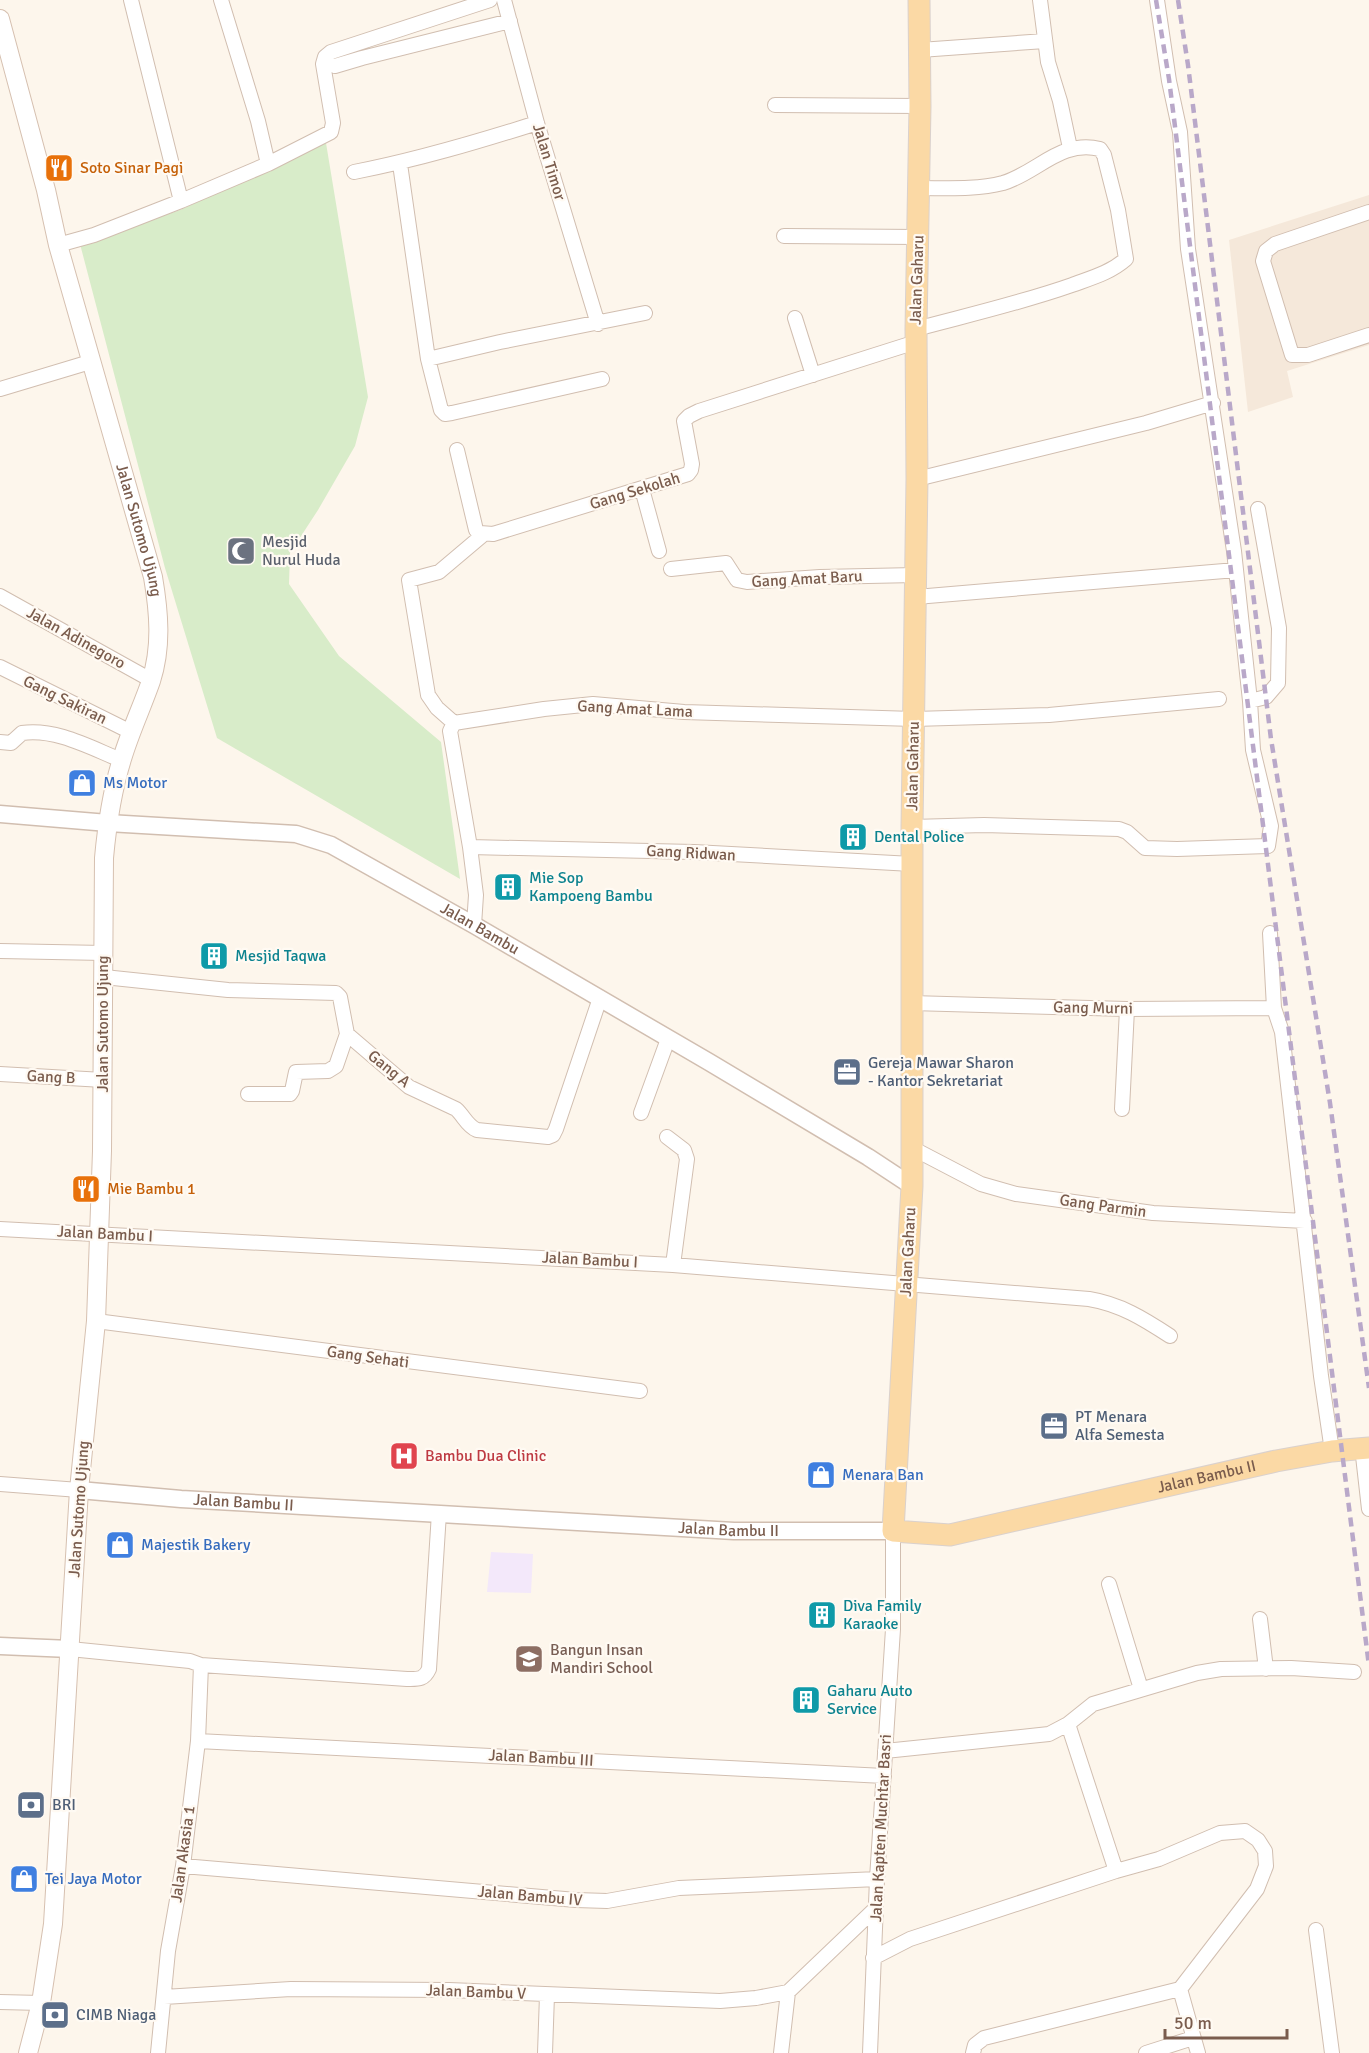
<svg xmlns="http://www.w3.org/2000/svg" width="1369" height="2053" font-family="Signika,sans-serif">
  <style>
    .residential { fill: #f5e8da }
    .education { fill: #f3e8fa }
    .green { fill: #d8ecc9 }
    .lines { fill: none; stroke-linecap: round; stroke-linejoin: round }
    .minor-casing { stroke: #d1beb0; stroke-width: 16 }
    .tertiary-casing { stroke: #d1beb0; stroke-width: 19 }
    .secondary-casing { stroke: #d6c0b0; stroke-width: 20 }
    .primary-casing { stroke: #dad1cd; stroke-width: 23 }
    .minor { stroke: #fff; stroke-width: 14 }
    .tertiary { stroke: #fff; stroke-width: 16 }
    .secondary { stroke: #fff; stroke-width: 18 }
    .primary { stroke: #fbd9a5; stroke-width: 21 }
    .rail { stroke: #b9a8c9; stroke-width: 4.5; stroke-dasharray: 9 6; stroke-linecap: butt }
    .labels { text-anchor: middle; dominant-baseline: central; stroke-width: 4.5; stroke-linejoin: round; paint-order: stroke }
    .street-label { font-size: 16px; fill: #7a5c4d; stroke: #fffaf3 }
    .food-label { font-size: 16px; fill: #c56008; stroke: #fffaf3; text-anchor: start }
    .worship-label { font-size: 16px; fill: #5b616d; stroke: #fffaf3; text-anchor: start }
    .shop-label { font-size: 16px; fill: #366cbe; stroke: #fffaf3; text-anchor: start }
    .culture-label { font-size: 16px; fill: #0d838f; stroke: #fffaf3; text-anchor: start }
    .service-label { font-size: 16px; fill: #4e5e75; stroke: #fffaf3; text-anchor: start }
    .health-label { font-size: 16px; fill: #be3a42; stroke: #fffaf3; text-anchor: start }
    .education-label { font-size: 16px; fill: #785e54; stroke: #fffaf3; text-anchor: start }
  </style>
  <rect width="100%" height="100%" fill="#fdf6ec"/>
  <path class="residential" d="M1369 195V345L1287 371 1293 397 1248 412 1229 240Z"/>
  <path class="education" d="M491 1552 533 1554 531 1593 487 1592Z"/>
  <path class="green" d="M326 143 368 397 355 446 318 510 290 553 289 584 339 656 441 742 460 879 217 738 165 568 80 244 180 210Z"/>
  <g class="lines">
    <g class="minor-casing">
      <path id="minor" d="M131 0 181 201
        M221 0 258 121 268 164
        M504 0 537 123 598 324
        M1040 0 1048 62 1060 101 1070 148
        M920 50 1045 41
        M335 66 362 58 510 21
        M775 105 920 106
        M400 164 428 359 441 410 445 414 452 413 602 379
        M354 172C417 160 477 142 537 123
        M1369 212 1275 244 1266 251 1263 261 1292 355H1308L1369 335
        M784 236 919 237
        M58 245 94 235 181 201 268 164 331 132 333 123 323 64 325 57 331 52 490 0
        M795 318 813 375
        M916 329C968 315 1021 303 1072 285 1091 278 1110 273 1126 259L1118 210 1104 155 1100 149C1061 139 1037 173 1003 183 976 190 947 188 920 188
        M428 359 500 342 645 313
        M0 389 90 362
        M457 450 476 530 480 533 493 534 688 474 691 470 692 464 684 421 689 416 699 411 916 342
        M917 479 1146 423 1213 403
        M642 489 659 551
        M671 569 726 563 737 580 747 582 820 577 916 575
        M0 596 151 680
        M916 597 1236 570
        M0 667 131 732
        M1250 701 1266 697 1278 683 1279 628 1258 509
        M454 723 544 709 593 704 684 712 914 719 1049 715 1219 699
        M454 723 437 708 428 695 409 580 439 572 484 534
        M454 723 450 731 470 847 476 895 474 925
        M0 742 11 743 22 733C56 728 91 748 121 760
        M912 827 984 825 1119 829 1127 832 1145 848 1177 849 1268 846 1271 826 1253 750 1250 701 1234 551 1188 249 1180 132 1169 81 1157 0
        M470 847 694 852 912 864
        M1270 933 1274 1008 1282 1032 1321 1376 1332 1451
        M0 951 104 953
        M104 977 228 990 336 993 340 997 347 1034 409 1087 456 1109C464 1116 467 1126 477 1130L548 1137 553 1135 556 1129 600 998
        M911 1003 1127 1009 1274 1008
        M0 1074 103 1080
        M248 1094H290L292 1091 296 1072 328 1071 336 1066 347 1034
        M1122 1109 1127 1009
        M641 1113 668 1039
        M667 1137 684 1150 687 1159 673 1265
        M912 1148 981 1184 1016 1194 1153 1213 1305 1221
        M0 1229 673 1265 1089 1299C1120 1304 1144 1319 1170 1336
        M96 1321 640 1391
        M1362 1447 1369 1509
        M0 1484 79 1490
        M1109 1584 1141 1689
        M1260 1619 1266 1669
        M70 1649 190 1661 201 1665 198 1741 183 1866 168 1951 158 2053
        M201 1665 407 1679C418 1679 424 1680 429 1669L439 1513
        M1068 1724 1116 1871
        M198 1741 884 1776
        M885 1751 1049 1734 1068 1724 1093 1704 1197 1673 1221 1669 1291 1668 1354 1672
        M183 1866 576 1900 607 1901 679 1888 877 1879
        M1316 1930 1332 2053
        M873 1958 910 1939 1116 1871 1159 1859 1220 1833 1245 1831 1258 1840 1265 1851 1266 1866 1257 1889 1180 1989 1198 2053
        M164 1997 291 1989 449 1990 720 2001 756 1998 788 1992
        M0 2002 41 2003
        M545 2053 547 1995
        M781 2053 788 1992 876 1908
        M870 2053 877 1879 893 1629V1531
        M973 2053 975 2045 984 2038 1180 1989
        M1146 2053 1193 2038"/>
    </g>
    <g class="tertiary-casing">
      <g id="tertiary">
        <path id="s1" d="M0 814 108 823 296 834 331 845 474 925 709 1062 868 1157 912 1186"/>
        <path id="s2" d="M79 1490 181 1499 734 1531H893"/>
        <path d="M0 1646 70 1649"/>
      </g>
    </g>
    <g class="secondary-casing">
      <g id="secondary">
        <path id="s3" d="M0 19 46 190 58 245 153 577C159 612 162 647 151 681 142 707 130 732 122 759 112 791 107 825 104 858L102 1151 96 1321 79 1490 53 1924 41 2003 28 2053"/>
      </g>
    </g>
    <g class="primary-casing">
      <g id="primary">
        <path id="s4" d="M919 0 920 106 916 329 917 479 912 827V1186L893 1531 950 1535 1276 1461 1332 1451 1369 1448"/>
      </g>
    </g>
    <use href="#minor" class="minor"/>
    <use href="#tertiary" class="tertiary"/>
    <use href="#secondary" class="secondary"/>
    <use href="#primary" class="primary"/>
    <path class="rail" d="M1156 0 1169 79 1369 1666
      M1178 0 1188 65 1271 739 1330 1103 1369 1388"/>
  </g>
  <defs>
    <g id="restaurant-square" transform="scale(1.5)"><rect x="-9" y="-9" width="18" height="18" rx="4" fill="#e8710a" stroke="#fffaf3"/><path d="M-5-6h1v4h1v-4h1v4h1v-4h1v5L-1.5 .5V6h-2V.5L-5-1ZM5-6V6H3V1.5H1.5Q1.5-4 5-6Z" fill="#fff"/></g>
    <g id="mosque-square" transform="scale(1.5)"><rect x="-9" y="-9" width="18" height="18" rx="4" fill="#6b7280" stroke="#fffaf3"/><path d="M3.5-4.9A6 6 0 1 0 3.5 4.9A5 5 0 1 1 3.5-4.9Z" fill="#fff"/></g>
    <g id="shop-square" transform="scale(1.5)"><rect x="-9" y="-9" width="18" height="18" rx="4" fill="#3f7fe0" stroke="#fffaf3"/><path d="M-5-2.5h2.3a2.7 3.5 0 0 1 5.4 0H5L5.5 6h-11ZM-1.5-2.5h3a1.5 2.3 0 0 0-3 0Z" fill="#fff"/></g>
    <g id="building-square" transform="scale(1.5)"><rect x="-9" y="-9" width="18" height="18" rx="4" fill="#0f9aa8" stroke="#fffaf3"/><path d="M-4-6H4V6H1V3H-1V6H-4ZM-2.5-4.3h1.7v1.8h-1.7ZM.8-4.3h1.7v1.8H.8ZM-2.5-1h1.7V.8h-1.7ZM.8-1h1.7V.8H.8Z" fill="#fff"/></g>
    <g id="office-square" transform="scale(1.5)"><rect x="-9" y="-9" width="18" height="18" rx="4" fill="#5c6f8a" stroke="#fffaf3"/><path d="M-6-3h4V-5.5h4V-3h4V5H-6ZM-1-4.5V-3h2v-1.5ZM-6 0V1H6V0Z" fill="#fff"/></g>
    <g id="hospital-square" transform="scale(1.5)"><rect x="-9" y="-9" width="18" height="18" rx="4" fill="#e0444e" stroke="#fffaf3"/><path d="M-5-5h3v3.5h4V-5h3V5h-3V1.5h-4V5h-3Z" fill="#fff"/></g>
    <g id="school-square" transform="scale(1.5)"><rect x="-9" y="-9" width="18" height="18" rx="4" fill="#8d6e63" stroke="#fffaf3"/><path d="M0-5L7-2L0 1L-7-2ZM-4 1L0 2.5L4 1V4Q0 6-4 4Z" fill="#fff"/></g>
    <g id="bank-square" transform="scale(1.5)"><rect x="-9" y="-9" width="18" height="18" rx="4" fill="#5c6f8a" stroke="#fffaf3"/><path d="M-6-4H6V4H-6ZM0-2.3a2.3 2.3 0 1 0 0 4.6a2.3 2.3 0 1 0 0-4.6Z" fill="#fff"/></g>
  </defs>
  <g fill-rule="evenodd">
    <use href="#restaurant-square" x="59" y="168"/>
    <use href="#mosque-square" x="241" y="551"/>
    <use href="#shop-square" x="82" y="783"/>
    <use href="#building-square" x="853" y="837"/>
    <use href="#building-square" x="508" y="887"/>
    <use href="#building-square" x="214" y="956"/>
    <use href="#office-square" x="847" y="1072"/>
    <use href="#restaurant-square" x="86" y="1189"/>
    <use href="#office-square" x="1054" y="1426"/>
    <use href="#hospital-square" x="404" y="1456"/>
    <use href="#shop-square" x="821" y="1475"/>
    <use href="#shop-square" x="120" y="1545"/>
    <use href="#building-square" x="822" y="1615"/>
    <use href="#school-square" x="529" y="1659"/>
    <use href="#building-square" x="806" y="1700"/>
    <use href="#bank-square" x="31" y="1805"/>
    <use href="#shop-square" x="24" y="1879"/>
    <use href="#bank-square" x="55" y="2015"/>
  </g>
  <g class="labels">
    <g class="street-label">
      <text transform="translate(549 162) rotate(73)">Jalan Timor</text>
      <text transform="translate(917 280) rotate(-88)">Jalan Gaharu</text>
      <text transform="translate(635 491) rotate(-17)">Gang Sekolah</text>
      <text stroke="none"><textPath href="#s3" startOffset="530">Jalan Sutomo Ujung</textPath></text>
      <text transform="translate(807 579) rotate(-3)">Gang Amat Baru</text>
      <text transform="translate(76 638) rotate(29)">Jalan Adinegoro</text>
      <text transform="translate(65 700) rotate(26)">Gang Sakiran</text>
      <text transform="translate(635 709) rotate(3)">Gang Amat Lama</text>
      <text transform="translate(913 766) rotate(-89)">Jalan Gaharu</text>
      <text transform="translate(691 853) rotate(3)">Gang Ridwan</text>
      <text stroke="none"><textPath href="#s1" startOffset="504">Jalan Bambu</textPath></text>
      <text transform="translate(1093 1008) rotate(1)">Gang Murni</text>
      <text transform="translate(103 1024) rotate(-90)">Jalan Sutomo Ujung</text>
      <text transform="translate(389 1069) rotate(39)">Gang A</text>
      <text transform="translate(51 1077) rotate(3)">Gang B</text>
      <text transform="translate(1103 1206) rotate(8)">Gang Parmin</text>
      <text transform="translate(105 1234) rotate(3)">Jalan Bambu I</text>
      <text transform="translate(908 1252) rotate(-87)">Jalan Gaharu</text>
      <text transform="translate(590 1260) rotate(3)">Jalan Bambu I</text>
      <text transform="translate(368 1357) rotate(8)">Gang Sehati</text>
      <text stroke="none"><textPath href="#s4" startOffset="1852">Jalan Bambu II</textPath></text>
      <text stroke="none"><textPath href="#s2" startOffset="165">Jalan Bambu II</textPath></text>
      <text transform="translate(79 1509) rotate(-86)">Jalan Sutomo Ujung</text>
      <text stroke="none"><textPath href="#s2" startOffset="651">Jalan Bambu II</textPath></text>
      <text transform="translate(541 1758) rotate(3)">Jalan Bambu III</text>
      <text transform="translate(881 1828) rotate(-87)">Jalan Kapten Muchtar Basri</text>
      <text transform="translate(183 1854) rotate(-82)">Jalan Akasia 1</text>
      <text transform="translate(530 1896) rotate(5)">Jalan Bambu IV</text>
      <text transform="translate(476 1992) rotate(2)">Jalan Bambu V</text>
    </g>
    <g class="food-label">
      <text x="80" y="168">Soto Sinar Pagi</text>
      <text x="107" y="1189">Mie Bambu 1</text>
    </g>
    <g class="worship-label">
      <text x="262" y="542">Mesjid<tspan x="262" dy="18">Nurul Huda</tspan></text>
    </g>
    <g class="shop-label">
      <text x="103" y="783">Ms Motor</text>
      <text x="842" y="1475">Menara Ban</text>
      <text x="141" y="1545">Majestik Bakery</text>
      <text x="45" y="1879">Tei Jaya Motor</text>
    </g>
    <g class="culture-label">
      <text x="874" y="837">Dental Police</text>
      <text x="529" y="878">Mie Sop<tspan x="529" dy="18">Kampoeng Bambu</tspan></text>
      <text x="235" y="956">Mesjid Taqwa</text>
      <text x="843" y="1606">Diva Family<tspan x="843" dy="18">Karaoke</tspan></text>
      <text x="827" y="1691">Gaharu Auto<tspan x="827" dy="18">Service</tspan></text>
    </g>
    <g class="service-label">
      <text x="868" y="1063">Gereja Mawar Sharon<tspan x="868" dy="18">- Kantor Sekretariat</tspan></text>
      <text x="1075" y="1417">PT Menara<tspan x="1075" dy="18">Alfa Semesta</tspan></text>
      <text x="52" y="1805">BRI</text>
      <text x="76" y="2015">CIMB Niaga</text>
    </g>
    <g class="health-label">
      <text x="425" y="1456">Bambu Dua Clinic</text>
    </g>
    <g class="education-label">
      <text x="550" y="1650">Bangun Insan<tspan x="550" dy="18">Mandiri School</tspan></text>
    </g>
  </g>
  <path d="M1165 2029v9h122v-9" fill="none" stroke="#7a5c4d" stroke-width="3"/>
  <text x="1174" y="2029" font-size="18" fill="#7a5c4d" stroke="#fffaf3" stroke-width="4.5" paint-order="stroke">50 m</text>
</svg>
